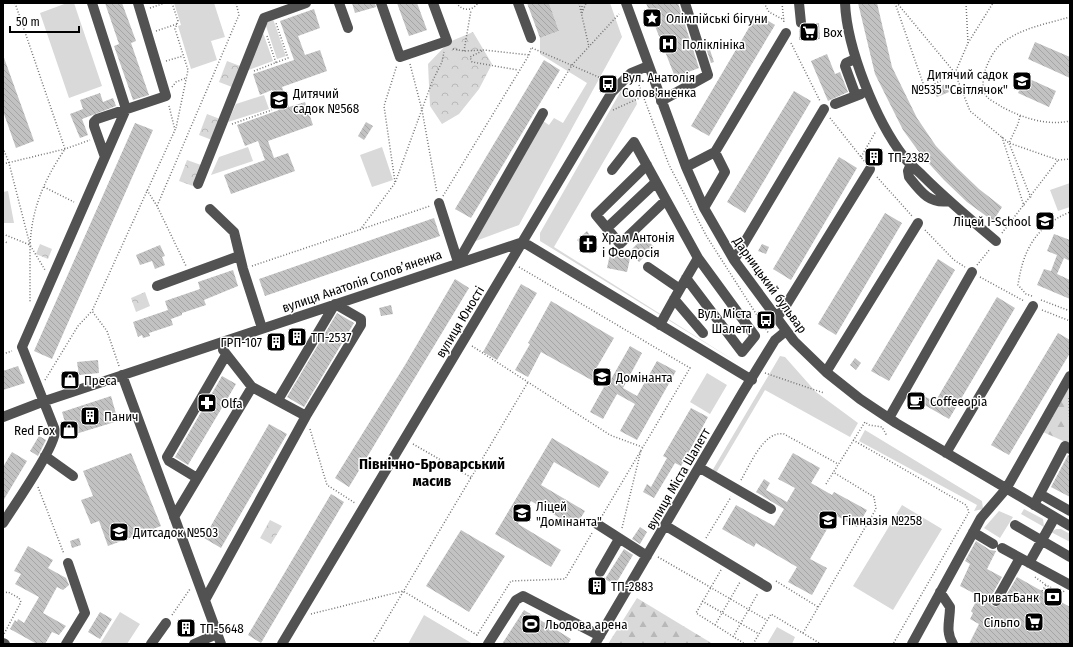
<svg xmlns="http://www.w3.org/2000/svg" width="1073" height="647" font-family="'Fira Sans Condensed',sans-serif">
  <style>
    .green { fill: #d9d9d9 }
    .forest { fill: url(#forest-firs) }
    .park { fill: url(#park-crowns) }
    .building { fill: url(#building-back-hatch) }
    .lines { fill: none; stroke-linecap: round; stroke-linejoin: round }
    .path { stroke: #747474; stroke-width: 1.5; stroke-dasharray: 1 2; stroke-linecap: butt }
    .minor { stroke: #525252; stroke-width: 10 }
    .labels { text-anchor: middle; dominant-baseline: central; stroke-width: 3; stroke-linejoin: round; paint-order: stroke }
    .poi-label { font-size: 13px; fill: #000; stroke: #fff; text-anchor: start }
    .street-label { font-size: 13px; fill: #000; stroke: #fff }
    .quarter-label { font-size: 15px; font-weight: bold; fill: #000; stroke: #fff }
  </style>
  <defs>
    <pattern id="forest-firs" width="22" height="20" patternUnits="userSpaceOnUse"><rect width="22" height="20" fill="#d9d9d9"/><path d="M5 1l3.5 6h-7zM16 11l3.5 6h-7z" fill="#b8b8b8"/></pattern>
    <pattern id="park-crowns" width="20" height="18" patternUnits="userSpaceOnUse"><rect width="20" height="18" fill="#d9d9d9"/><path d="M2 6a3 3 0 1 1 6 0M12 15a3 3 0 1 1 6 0" fill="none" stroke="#b8b8b8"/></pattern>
    <pattern id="building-back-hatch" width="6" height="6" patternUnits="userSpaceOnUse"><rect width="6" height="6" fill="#c2c2c2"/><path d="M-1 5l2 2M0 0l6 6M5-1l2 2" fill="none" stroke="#a5a5a5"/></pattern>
  </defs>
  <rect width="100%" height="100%" fill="#fff"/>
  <path class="green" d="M67 3H74L102 86 69 98 40 13Z
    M174 3H214L225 37 211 41 217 60 191 69 178 26 181 25Z
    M549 3H610L622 37 519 225 473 242 543 121 549 125 554 118 563 123 587 83 540 54V38L559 31Z
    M273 19 286 56 277 59 265 23Z
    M262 30 273 61 246 71Z
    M622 89H633L637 104 554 247 743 366 540 241V233Z
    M264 95 269 109 228 122 236 104Z
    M248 147 253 161 211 175 219 157Z
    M382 147 393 180 372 187 360 155Z
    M1070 183V207L1058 211 1050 190Z
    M8 191 14 223H3V192Z
    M780 356 785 357 816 392 858 423 850 437 765 390 716 473 712 471Z
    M707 373 727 385 710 414 690 402Z
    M865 430 982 501 983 509 974 511 977 505 859 441Z
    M902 505 942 529 893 610 853 586Z
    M1024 509 1043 519 1044 527 1021 514Z
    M999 511 1013 517 1000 538 984 528Z
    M1056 529H1061L1070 534V542L1051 532Z
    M120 612 140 624 127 644H100Z
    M424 615 473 644H408Z
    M777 627 795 637 792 644H767Z"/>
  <path class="forest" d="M1070 386V444L1043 432Z
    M637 598 713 644H608Z"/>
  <path class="park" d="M473 32 492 64 479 89 459 114 442 124 430 106 428 64 449 42Z
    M227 61 240 66 232 87 219 82Z
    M207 114 220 119 212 140 199 135Z
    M187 160 201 165 193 186 179 181Z
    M40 244 52 249 48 259 36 254Z
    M145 292 150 306 136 312 131 298Z
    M270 520 282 526 271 544 260 538Z"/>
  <path class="building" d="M105 3H122L136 41 131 43 149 95 133 100 114 46 119 44Z
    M352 3H375L376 7 355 13Z
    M397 3H417L427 30 409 36Z
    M527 3H549L559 31 540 38Z
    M646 3H678L699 68 675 77Z
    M858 3H877L892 67 917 118 936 146 957 168 979 189 1002 207 993 221 967 202 944 180 922 156 903 130 875 74Z
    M314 9 320 28 298 36 305 55 320 50 327 71 282 87 289 107 305 102 313 125 268 141 274 158 288 153 295 171 231 194 224 175 265 160 258 141 245 146 237 125 279 110 272 90 260 95 253 74 294 60 280 21Z
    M757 14 775 25 709 136 691 126Z
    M819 23 820 39 799 40V29L804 28 807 24Z
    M706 38 714 62 711 63 703 39Z
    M1035 42 1070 57V78L1028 59Z
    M827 54 835 74 840 72 848 92 828 101 811 61Z
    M3 55 34 141 16 148 3 111Z
    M544 60 560 70 471 218 455 209Z
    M1025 77 1056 91 1049 107 1018 93Z
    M945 84 949 92 937 97 933 90Z
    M794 91 811 101 745 213 727 202Z
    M100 93 103 102 113 98 116 106 82 119 88 135 80 138 70 114 83 109 80 100Z
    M366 122 373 126 364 140 358 136Z
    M135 123 153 130 52 359 34 351Z
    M872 152 881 157 876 163 868 158Z
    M839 157 857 168 791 280 773 269Z
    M885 213 902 223 836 335 818 324Z
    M434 218 440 236 265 296 259 279Z
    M587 231 598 247 590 254 577 240Z
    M1054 234 1070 240V261L1064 258 1057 274 1070 280V299L1037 285 1044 269 1051 271 1057 255 1047 251Z
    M644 237 654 247 639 262 631 254 627 272 607 268 610 254 624 257Z
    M762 244 769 247 766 254 758 251Z
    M160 245 165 256 162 257 165 265 155 269 152 261 140 265 136 255Z
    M938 259 955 270 889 381 871 371Z
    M233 270 238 286 204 300 206 305 182 313V315L171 319 173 325 149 333 150 336 143 338 142 335 138 337 133 322 168 310 165 301 200 289 198 282Z
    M455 279 469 288 349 487 335 478 405 365Z
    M521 284 537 293 497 360 483 352Z
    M997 297 1015 308 949 419 921 403 917 410 908 405 915 391 935 402Z
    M551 301 614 338 594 372 610 381 630 346 642 353 623 388 637 396 657 361 676 371 637 440 620 431 635 404 617 394 603 419 590 412 604 387 541 352 528 377 515 370 530 344 528 343Z
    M391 305 393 314 381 316 379 308Z
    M337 313 354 323 304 407 287 397Z
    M299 330 302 342 295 344 291 332Z
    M1058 333 1070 340V353L1009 455 991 445Z
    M855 358 861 363 856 370 850 365Z
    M98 360 99 373 79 375 77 362Z
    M18 366 25 383 3 390V371Z
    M222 376 236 384 188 465 175 457Z
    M111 396 118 421 69 436 62 412Z
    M691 408 708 417 681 466 675 463 654 498 643 492 647 484 651 487 667 458 663 456Z
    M269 424 287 434 221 548 204 538Z
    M39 436 46 440 38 456 30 451Z
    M552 438 609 472 599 488 554 462 541 485 585 511 575 527 531 501 518 524 561 550 551 567 495 534Z
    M12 452 27 461 3 501V467Z
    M131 453 161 526 108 546 99 521 91 524 81 500 93 496 83 471Z
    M793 453 820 468 811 483 832 495 834 492 867 510 857 527 835 515 810 559 827 568 812 595 788 582 797 567 756 543 754 547 722 529 736 505 774 526 784 509 756 492 764 479 770 483 766 490 787 502 795 488 778 479Z
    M1068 455H1070V497L1051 487Z
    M331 494 344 502 261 643 248 635Z
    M640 527 647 532 640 544 632 539Z
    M461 530 505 556 469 612 426 586Z
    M79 538 81 545 72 548 70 541Z
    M976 541 990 550 996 551 987 569 1002 577 990 598 991 605 996 607 1001 604 1017 577 1070 607V644H969L979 624 970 619 973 613 971 611 979 596 960 586 970 564 965 561Z
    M28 546 53 560 48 568 66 578 69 585 63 590 57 587 43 613 66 626 59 635 52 632 45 644H37L10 629 15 620 17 622 18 619 24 623 39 597 15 584 21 574 14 571Z
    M624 549 633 555 615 585 605 579Z
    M593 579 603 585 600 592 589 585Z
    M524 610 571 639 568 644H502Z
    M100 612 112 619 100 639 88 632Z
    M185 619 194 624 186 636 182 625Z"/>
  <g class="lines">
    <path class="path" d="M15 3 65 149C44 180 32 208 30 245
      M172 3 178 21 175 29 188 70 176 128
      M456 3C463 11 471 12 478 3
      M579 3 589 47
      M582 3V11
      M764 3 769 12 784 20
      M782 3 784 23
      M895 3 925 89 955 73 897 3
      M966 3 968 43 955 73 970 111 1009 143 1058 160 1070 159
      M150 8 165 3
      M582 13 586 3
      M1070 17C1046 24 1015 29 997 48 988 59 977 84 987 97 991 101 998 104 1002 107 1023 118 1046 126 1070 121
      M156 31 177 24
      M267 36 276 63
      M791 43 820 101
      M968 43 993 3
      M532 48 603 79
      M453 49 464 51 484 50 529 55
      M464 51 471 10
      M482 51 470 57 472 62 518 70
      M166 61 183 56
      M410 64 422 110 437 193
      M254 71 288 58 276 23
      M639 85 669 165 707 237 769 334
      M172 87 176 82 186 78
      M558 88 572 65 619 14
      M613 110 644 96
      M1020 116 1018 124 1009 143 1031 198
      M830 118 865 162
      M232 124 272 110
      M1002 137 1024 206
      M3 148 9 163 30 245V303
      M861 157 876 131
      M3 164 65 149 90 140
      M877 177 912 216
      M395 182 384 106 397 65
      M44 187 74 202
      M147 190 157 206 186 266
      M443 196 529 55 531 48
      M157 206 239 15 236 3
      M360 230 395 183 432 82 442 62 444 52
      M925 230 954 260 965 267
      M1002 233 1058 160
      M3 234 30 245 45 270
      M3 241 8 243
      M977 265 990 249
      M252 266 430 206
      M519 267 690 368 602 516
      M980 277 1024 301
      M1032 296 1026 294 1018 285C1023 250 1036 226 1070 212
      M1041 300 1070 311
      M1042 310 1070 321
      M472 346 610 435 642 447
      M3 354 12 351
      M119 366 107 331 92 311 175 130 169 106
      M765 373 824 393
      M45 380 78 326 92 311
      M1069 398 1070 428
      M310 429 327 485 355 503
      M853 440 966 505 969 512 893 644
      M413 444 472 478
      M741 480C750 465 764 430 784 434L838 464
      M826 484 865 422 869 425 882 427 887 436
      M38 487 64 554
      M622 528 641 450
      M706 538 731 497
      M658 557 767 620
      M721 570 696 613 745 644
      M1035 577 1046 585
      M776 581 818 607
      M1042 591 1046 585 1062 593 1064 591
      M3 593 8 592 19 598 21 602 4 634
      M702 601 759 634
      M311 614 403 591 477 635 511 581 565 579 592 533
      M172 615 190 589
      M715 625 740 582
      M803 633 876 509 874 497 833 472
      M733 637 758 593
      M372 644 528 382
      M753 644 771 614 821 644"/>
    <path class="minor" d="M339 3 348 28
      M381 3 400 57 447 41 433 3
      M518 3 531 38
      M626 3 686 167 704 208 734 260 794 341 826 372 860 399 896 423 1070 526
      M799 3 801 23
      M845 3C847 49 876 121 904 157 909 164 917 170 923 176 946 199 971 220 996 241
      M855 59 846 63 845 66 856 96
      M661 101 708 75 685 3
      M835 104 861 94
      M105 157 94 126V122L97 119 166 96 138 3
      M911 164 908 171 909 177C921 192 929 204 949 201
      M647 165 596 215 620 244 666 200
      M686 167 715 152 786 33
      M612 170 634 142 698 258
      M198 184 264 18 306 3
      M439 203 458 262
      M704 208 725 172 715 152
      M210 209 234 232 243 269 262 328
      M607 228 656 182
      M523 242 752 380
      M734 260 824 109
      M458 262 543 113
      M648 267 680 289
      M157 286 239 256
      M674 299 703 333
      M776 318 783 310 870 169
      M660 325C672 302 685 280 698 258L755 336 742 352 686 278
      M223 350 252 387 306 416
      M826 372 918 223
      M122 375 221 644
      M3 417 42 402 523 242
      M889 418 972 272
      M946 453 1033 306
      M45 456 73 476
      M700 468 771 509
      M197 478 169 461 167 457 226 355
      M1040 494 1070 511
      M1034 505 1065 446 1070 449
      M174 517 252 387
      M3 523C12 509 58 443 55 430L22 347 126 109 92 3
      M597 524 647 556
      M1015 525 1070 557
      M666 526 767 587
      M973 532 993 544
      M1002 548 1070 585
      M1029 563 1055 517
      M600 572 619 539
      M940 592 950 607C950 621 945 631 953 644
      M205 600 306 416 361 325V319L335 304 278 400
      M996 601 1020 558
      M3 643 5 644
      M66 644 85 613 68 563
      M151 644 166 623
      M194 644 217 634
      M282 644 612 92 631 73 648 66
      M488 644 516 600 523 596 600 636
      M595 644 743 392 775 340 786 331
      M912 644 981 518 1006 489 1070 376"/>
  </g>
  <defs>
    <g id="sight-square" transform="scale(1)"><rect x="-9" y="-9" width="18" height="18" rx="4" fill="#000" stroke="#fff"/><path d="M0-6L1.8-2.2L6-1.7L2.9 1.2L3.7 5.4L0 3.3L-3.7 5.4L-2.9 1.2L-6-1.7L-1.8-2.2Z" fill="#fff"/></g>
    <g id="supermarket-square" transform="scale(1)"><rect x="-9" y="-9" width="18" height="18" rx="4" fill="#000" stroke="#fff"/><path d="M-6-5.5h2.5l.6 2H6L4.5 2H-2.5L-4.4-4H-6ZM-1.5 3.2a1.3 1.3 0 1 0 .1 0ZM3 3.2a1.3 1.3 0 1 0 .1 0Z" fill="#fff"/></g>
    <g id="hospital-square" transform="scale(1)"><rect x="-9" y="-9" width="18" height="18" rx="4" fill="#000" stroke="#fff"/><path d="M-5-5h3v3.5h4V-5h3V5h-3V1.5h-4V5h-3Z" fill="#fff"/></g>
    <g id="school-square" transform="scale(1)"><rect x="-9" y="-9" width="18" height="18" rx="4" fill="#000" stroke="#fff"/><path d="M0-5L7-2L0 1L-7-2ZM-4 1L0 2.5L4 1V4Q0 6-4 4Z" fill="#fff"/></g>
    <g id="bus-square" transform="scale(1)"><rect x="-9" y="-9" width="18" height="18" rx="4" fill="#000" stroke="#fff"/><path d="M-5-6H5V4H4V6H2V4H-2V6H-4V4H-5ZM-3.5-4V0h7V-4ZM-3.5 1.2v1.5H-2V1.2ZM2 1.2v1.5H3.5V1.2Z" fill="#fff"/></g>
    <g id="building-square" transform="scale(1)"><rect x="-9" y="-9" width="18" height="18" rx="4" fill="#000" stroke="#fff"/><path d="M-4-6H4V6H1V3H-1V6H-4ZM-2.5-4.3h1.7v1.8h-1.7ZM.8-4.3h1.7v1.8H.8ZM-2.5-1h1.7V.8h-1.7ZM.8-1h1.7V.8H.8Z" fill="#fff"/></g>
    <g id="church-square" transform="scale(1)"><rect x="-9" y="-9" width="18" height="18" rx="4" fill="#000" stroke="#fff"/><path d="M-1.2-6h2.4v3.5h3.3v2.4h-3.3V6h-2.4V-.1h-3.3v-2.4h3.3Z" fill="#fff"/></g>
    <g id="shop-square" transform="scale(1)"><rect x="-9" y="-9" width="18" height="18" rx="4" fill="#000" stroke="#fff"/><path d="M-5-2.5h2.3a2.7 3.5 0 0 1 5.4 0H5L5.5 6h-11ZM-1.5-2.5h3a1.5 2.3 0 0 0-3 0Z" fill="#fff"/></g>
    <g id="cafe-square" transform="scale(1)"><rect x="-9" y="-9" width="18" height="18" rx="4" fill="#000" stroke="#fff"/><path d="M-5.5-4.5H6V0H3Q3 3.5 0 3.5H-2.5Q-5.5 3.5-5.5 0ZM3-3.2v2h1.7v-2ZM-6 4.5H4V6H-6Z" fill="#fff"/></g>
    <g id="pharmacy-square" transform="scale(1)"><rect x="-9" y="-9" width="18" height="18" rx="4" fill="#000" stroke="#fff"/><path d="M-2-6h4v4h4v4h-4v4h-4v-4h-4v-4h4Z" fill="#fff"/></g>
    <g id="bank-square" transform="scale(1)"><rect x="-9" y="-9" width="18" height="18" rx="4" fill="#000" stroke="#fff"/><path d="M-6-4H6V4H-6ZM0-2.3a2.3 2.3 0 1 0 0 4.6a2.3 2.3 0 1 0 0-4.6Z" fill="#fff"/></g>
    <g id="stadium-square" transform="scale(1)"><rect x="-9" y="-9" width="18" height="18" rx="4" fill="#000" stroke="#fff"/><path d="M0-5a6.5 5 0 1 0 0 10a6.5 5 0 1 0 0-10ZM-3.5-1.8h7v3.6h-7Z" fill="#fff"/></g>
  </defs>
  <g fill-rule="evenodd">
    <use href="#sight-square" x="652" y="18"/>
    <use href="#supermarket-square" x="809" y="32"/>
    <use href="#hospital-square" x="668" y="44"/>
    <use href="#school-square" x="1022" y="81"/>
    <use href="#bus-square" x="608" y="84"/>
    <use href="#school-square" x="279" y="100"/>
    <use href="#building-square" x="874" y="157"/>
    <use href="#school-square" x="1045" y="221"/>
    <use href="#church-square" x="588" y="244"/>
    <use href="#bus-square" x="766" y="320"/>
    <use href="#building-square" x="297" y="337"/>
    <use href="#building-square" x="276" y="342"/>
    <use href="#school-square" x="602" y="377"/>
    <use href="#shop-square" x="70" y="380"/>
    <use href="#cafe-square" x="916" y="401"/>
    <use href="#pharmacy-square" x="207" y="403"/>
    <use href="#building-square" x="90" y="416"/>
    <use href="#shop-square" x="69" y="430"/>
    <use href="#school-square" x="522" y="513"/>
    <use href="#school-square" x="828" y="520"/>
    <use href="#school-square" x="119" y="532"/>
    <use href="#building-square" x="597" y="586"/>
    <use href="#bank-square" x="1053" y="597"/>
    <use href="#supermarket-square" x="1034" y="622"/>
    <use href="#stadium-square" x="531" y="624"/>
    <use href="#building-square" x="186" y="628"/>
  </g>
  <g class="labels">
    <g class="poi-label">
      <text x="666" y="18">Олімпійські бігуни</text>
      <text x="823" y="32">Box</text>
      <text x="682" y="44">Поліклініка</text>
      <text x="1008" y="74" text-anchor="end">Дитячий садок<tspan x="1008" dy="15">№535 "Світлячок"</tspan></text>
      <text x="622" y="77">Вул. Анатолія<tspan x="622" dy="15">Солов'яненка</tspan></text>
      <text x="293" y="93">Дитячий<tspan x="293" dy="15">садок №568</tspan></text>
      <text x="888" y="157">ТП-2382</text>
      <text x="1031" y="221" text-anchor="end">Ліцей I-School</text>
      <text x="602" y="237">Храм Антонія<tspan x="602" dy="15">і Феодосія</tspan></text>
      <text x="752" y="313" text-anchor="end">Вул. Міста<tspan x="752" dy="15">Шалетт</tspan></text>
      <text x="311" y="337">ТП-2537</text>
      <text x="262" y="342" text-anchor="end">ГРП-107</text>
      <text x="616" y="377">Домінанта</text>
      <text x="84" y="380">Преса</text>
      <text x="930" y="401">Coffeeopia</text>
      <text x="221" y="403">Olfa</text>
      <text x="104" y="416">Панич</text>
      <text x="55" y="430" text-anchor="end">Red Fox</text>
      <text x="536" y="506">Ліцей<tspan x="536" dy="15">"Домінанта"</tspan></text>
      <text x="842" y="520">Гімназія №258</text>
      <text x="133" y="532">Дитсадок №503</text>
      <text x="611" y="586">ТП-2883</text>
      <text x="1039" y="597" text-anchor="end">ПриватБанк</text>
      <text x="1020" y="622" text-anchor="end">Сільпо</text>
      <text x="545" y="624">Льодова арена</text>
      <text x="200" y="628">ТП-5648</text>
    </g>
    <g class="street-label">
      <text transform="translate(362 281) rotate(-19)">вулиця Анатолія Соловʼяненка</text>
      <text transform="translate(770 285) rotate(54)">Дарницький бульвар</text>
      <text transform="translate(460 322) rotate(-59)">вулиця Юності</text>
      <text transform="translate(678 479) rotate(-60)">вулиця Міста Шалетт</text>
    </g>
    <g class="quarter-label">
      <text x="432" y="464">Північно-Броварський<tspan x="432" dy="17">масив</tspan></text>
    </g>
  </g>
  <rect width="1073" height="647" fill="none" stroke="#000000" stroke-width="8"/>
  <path d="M10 26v6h69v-6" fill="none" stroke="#000000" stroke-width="2"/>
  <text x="16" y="26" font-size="12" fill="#000000" stroke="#ffffff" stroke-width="3" paint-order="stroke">50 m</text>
</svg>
